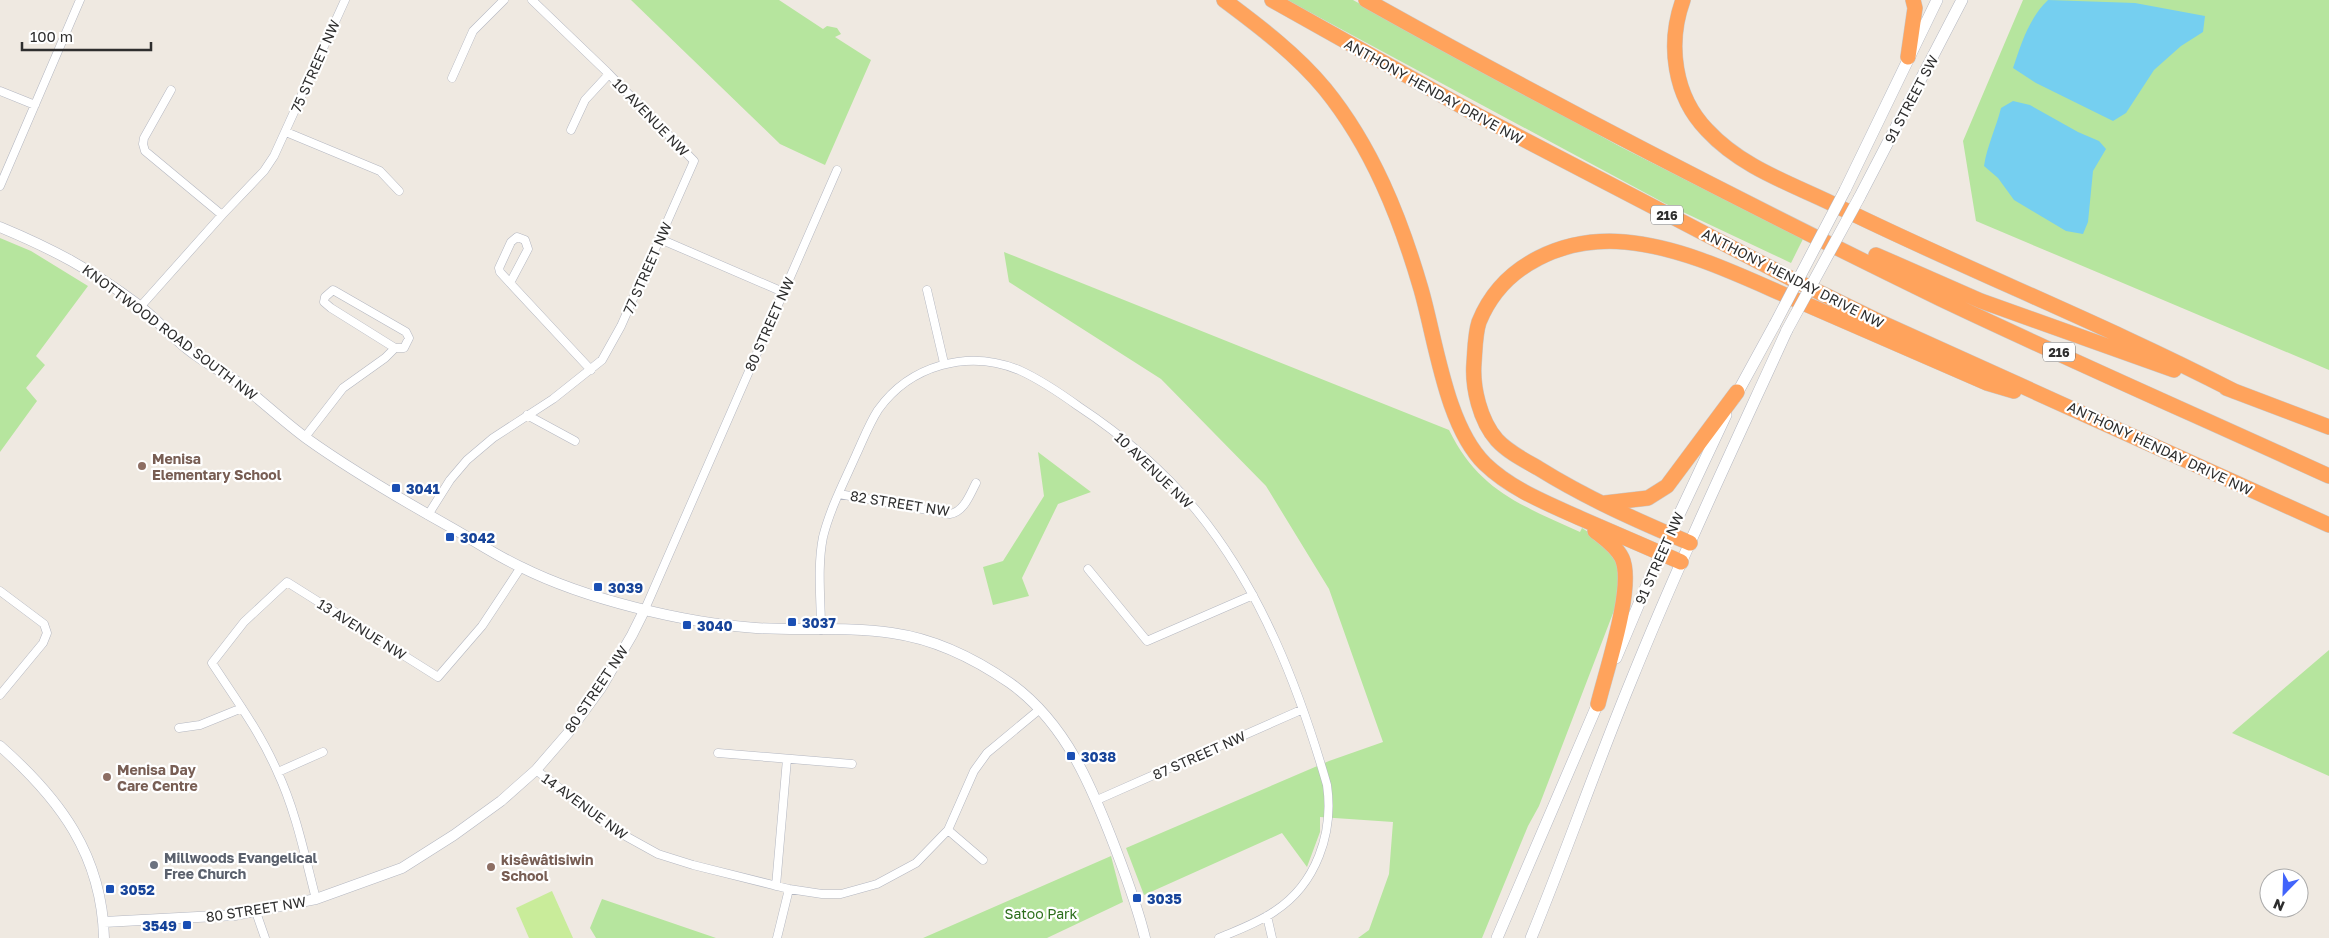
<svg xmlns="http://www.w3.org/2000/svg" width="2329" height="938" font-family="'Golos Text',sans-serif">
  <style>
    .green { fill: #b6e59e }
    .pitch { fill: #c9ec9a }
    .water { fill: #75cff0 }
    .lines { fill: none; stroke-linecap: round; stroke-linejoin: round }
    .minor-casing { stroke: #b4b7c1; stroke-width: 9 }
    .tertiary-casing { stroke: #b4b7c1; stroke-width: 11 }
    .secondary-casing { stroke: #b4b7c1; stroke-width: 12 }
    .motorway-casing { stroke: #c9c9c9; stroke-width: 16 }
    .minor { stroke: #fff; stroke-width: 8 }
    .tertiary { stroke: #fff; stroke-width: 10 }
    .secondary { stroke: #fff; stroke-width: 11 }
    .motorway { stroke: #ffa35c; stroke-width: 15 }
    .secondary-bridge-casing { stroke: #b4b7c1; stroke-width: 12; stroke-linecap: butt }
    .secondary-bridge { stroke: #fff; stroke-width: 11 }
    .education-dot { fill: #8d6e63; stroke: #fff; stroke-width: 2 }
    .transit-dot { fill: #1a4fb4; stroke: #fff; stroke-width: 2 }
    .worship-dot { fill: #6b7280; stroke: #fff; stroke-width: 2 }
    .labels { text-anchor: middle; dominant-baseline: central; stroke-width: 4.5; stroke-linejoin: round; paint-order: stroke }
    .shield { fill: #fff; stroke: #6d6d6d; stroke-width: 1 }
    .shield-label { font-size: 12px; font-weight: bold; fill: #2e2e2e }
    .street-label { font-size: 14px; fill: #2e2e2e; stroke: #fff }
    .education-label { font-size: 14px; font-weight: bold; fill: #785e54; stroke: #fff; text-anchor: start }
    .transit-label { font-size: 14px; font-weight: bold; fill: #164399; stroke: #fff; text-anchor: start }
    .worship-label { font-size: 14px; font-weight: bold; fill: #5b616d; stroke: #fff; text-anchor: start }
    .park-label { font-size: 14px; fill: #2c6e1b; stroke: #fff }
  </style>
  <rect width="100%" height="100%" fill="#efe9e1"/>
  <path class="green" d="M631 0H779L823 29 827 26 837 28 841 34 835 37 871 60 825 165 780 144Z
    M1287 0H1353L1619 146 1803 239 1791 263 1666 204Z
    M2023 0H2329V370L1976 221 1963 141Z
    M0 238 31 251 88 286 36 356 45 365 26 388 37 401 0 452Z
    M1004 252 1449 430C1479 491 1521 505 1580 532L1582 528C1620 552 1622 566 1615 608L1539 806 1528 826 1482 938H1358L1369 930 1389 874 1393 822 1320 817V832L1307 867 1282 833 1144 895 1126 848 1329 761 1383 742 1329 589 1266 486 1161 379 1009 282Z
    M1038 452 1091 492 1058 504 1022 578 1029 596 993 605 983 567 1003 561 1044 496Z
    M2329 650V776L2232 733Z
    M1111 856 1123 902 1047 938H923Z
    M602 899 716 938H596L590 928Z"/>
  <path class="pitch" d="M552 891 573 938H529L516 908Z"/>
  <path class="water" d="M2048 0 2135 3 2205 16 2203 32 2181 46 2154 70 2126 113 2113 121 2036 83 2013 68C2021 44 2029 18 2048 0Z
    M2013 101 2030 105 2078 132 2099 141 2106 149 2093 171 2088 222 2083 234 2066 231 2014 200 1998 178 1984 166C1987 146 1996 128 2001 108Z"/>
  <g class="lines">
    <g class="minor-casing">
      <path id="minor" d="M452 78 473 31 504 0
        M171 90 144 138 143 144 145 151 222 215
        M0 91 35 105
        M571 130 585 100 609 74
        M286 132 380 171 399 191
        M0 186 80 0
        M517 237 525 240 528 249 510 283 500 272 499 268 511 242Z
        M660 239 783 292
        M510 283 591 370
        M333 290 406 332 409 338 404 348H395L331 308 324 302 325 297Z
        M927 290 944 363
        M140 307 222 215 264 171 274 156 345 0
        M527 415 575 441
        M305 437 343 388 385 358 395 348
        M839 494 950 514C964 512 970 494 976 483
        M428 515 450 480 467 460 493 438 553 399 602 360 621 326 694 161 607 72 532 0
        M1088 569 1147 641 1253 595
        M0 591 44 624 47 633 43 643 0 695
        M645 609 837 170
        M821 630C821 600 817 567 823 537 830 509 844 482 856 455 863 440 869 424 878 410 910 365 968 349 1019 370 1039 379 1060 393 1078 406 1122 435 1162 469 1196 510 1261 589 1299 688 1327 785 1334 833 1316 884 1275 911 1258 923 1238 930 1219 938
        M179 728 200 725 242 708
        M718 753 852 764
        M536 770 611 828 658 854 693 865 789 889 822 894H841L877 884 916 863 948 830 974 771 987 753 1040 709
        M278 772 323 752
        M1097 800 1301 710
        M948 830 983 860
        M776 886 787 759
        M316 899C305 857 296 811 277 771 260 732 235 698 212 663L244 622 287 582 438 677 482 626 521 567
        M256 912 265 938
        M1267 916 1272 938
        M777 938 789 889"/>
    </g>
    <g class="tertiary-casing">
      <path id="tertiary" d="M0 227C53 249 92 270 137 304 158 320 175 341 197 356 210 366 225 373 239 383 262 401 283 421 306 438 352 471 402 500 452 528 475 541 497 556 521 567 585 599 684 623 756 628 801 631 847 626 892 633 935 639 974 658 1010 683 1066 723 1092 787 1116 850 1127 879 1138 908 1145 938
        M0 746C60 799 102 855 104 938
        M104 922 235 915 316 899 402 868 454 835 501 801 536 770 568 733 601 688 632 635 645 609"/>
    </g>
    <g class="secondary-casing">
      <path id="secondary" d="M1845 190 1937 0
        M1859 198 1962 0
        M1734 399 1775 324
        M1616 658 1654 568 1726 415
        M1497 938 1601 696
        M1531 938C1566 853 1596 766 1631 681 1679 562 1734 446 1787 330"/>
    </g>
    <g class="motorway-casing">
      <path id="motorway" d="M1224 0C1259 26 1297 55 1325 89 1372 147 1400 217 1421 289 1436 341 1446 426 1485 464 1512 490 1549 504 1582 519 1615 533 1648 548 1681 562
        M1272 0 1477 115 1790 278 1878 321 2329 525
        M1366 0C1555 106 1746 204 1941 299 2069 360 2200 417 2329 476
        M1683 0C1667 44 1674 96 1707 130 1744 170 1796 185 1843 209 1972 272 2106 325 2234 391
        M1908 57 1915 8 1913 0
        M1876 255 1981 301 2174 370
        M2226 388 2329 427
        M1605 503 1648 498 1667 486 1737 392
        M1595 531C1604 538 1616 546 1622 558 1635 586 1606 671 1598 704
        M1690 543C1638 521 1586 498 1538 468 1524 460 1508 452 1497 440 1480 421 1472 387 1474 363 1475 350 1475 334 1479 322 1503 263 1565 237 1625 242 1683 247 1741 276 1794 299 1858 327 1922 355 1987 383L2014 391"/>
    </g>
    <use href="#minor" class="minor"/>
    <use href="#tertiary" class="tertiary"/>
    <use href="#secondary" class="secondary"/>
    <use href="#motorway" class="motorway"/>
    <g class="secondary-bridge-casing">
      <path id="secondary-bridge" d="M1775 324 1845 190
        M1787 330 1859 198"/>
    </g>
    <use href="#secondary-bridge" class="secondary-bridge"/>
  </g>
  <g class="education-dot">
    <circle cx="142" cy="466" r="5"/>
    <circle cx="107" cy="777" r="5"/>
    <circle cx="491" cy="867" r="5"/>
  </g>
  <g class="transit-dot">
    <rect x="391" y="483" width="10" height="10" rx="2.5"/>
    <rect x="445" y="532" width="10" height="10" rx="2.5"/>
    <rect x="593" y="582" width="10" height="10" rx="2.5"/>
    <rect x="787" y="617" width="10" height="10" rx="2.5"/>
    <rect x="682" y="620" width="10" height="10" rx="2.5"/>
    <rect x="1066" y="751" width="10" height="10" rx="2.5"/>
    <rect x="105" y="884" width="10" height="10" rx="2.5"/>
    <rect x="1132" y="893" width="10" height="10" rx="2.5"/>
    <rect x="182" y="920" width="10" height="10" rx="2.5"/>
  </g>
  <circle class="worship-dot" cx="154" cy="865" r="5"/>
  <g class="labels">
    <g class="shield">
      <rect x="1651" y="205.5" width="32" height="19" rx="4"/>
      <rect x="2043" y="342.5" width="32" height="19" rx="4"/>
    </g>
    <g class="shield-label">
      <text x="1667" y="215">216</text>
      <text x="2059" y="352">216</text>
    </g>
    <g class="street-label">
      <text transform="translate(315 66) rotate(-66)">75 STREET NW</text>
      <text transform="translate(1434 91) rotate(29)">ANTHONY HENDAY DRIVE NW</text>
      <text transform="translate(1911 99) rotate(-62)">91 STREET SW</text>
      <text transform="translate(651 117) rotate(46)">10 AVENUE NW</text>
      <text transform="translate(647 268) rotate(-66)">77 STREET NW</text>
      <text transform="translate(1793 278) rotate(27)">ANTHONY HENDAY DRIVE NW</text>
      <text transform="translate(769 324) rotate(-66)">80 STREET NW</text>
      <text transform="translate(170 332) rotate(37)">KNOTTWOOD ROAD SOUTH NW</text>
      <text transform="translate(2160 448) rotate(25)">ANTHONY HENDAY DRIVE NW</text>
      <text transform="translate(1154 470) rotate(44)">10 AVENUE NW</text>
      <text transform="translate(900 503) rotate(9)">82 STREET NW</text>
      <text transform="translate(1659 558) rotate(-66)">91 STREET NW</text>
      <text transform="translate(362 629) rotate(32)">13 AVENUE NW</text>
      <text transform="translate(596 689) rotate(-56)">80 STREET NW</text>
      <text transform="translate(1199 755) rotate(-24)">87 STREET NW</text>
      <text transform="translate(585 806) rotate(36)">14 AVENUE NW</text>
      <text transform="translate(256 909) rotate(-9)">80 STREET NW</text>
    </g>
    <g class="education-label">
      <text x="152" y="458">Menisa<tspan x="152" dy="16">Elementary School</tspan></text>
      <text x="117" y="769">Menisa Day<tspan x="117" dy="16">Care Centre</tspan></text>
      <text x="501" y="859">kisêwâtisiwin<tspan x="501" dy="16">School</tspan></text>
    </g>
    <g class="transit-label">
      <text x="406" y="488">3041</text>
      <text x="460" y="537">3042</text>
      <text x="608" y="587">3039</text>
      <text x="802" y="622">3037</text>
      <text x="697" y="625">3040</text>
      <text x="1081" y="756">3038</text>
      <text x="120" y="889">3052</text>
      <text x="1147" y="898">3035</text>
      <text x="177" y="925" text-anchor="end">3549</text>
    </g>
    <g class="worship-label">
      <text x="164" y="857">Millwoods Evangelical<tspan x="164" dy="16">Free Church</tspan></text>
    </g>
    <g class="park-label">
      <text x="1041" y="913">Satoo Park</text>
    </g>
  </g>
  <g transform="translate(2284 893) rotate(203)"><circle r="24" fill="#ffffff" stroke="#ababab"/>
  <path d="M0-4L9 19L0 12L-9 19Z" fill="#4264fb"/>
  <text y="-8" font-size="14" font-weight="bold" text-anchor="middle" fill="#2e2e2e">N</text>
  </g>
  <path d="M22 42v8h129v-8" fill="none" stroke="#2e2e2e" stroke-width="2.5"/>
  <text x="30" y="42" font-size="15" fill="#2e2e2e" stroke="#ffffff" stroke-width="4" paint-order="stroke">100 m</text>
</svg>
